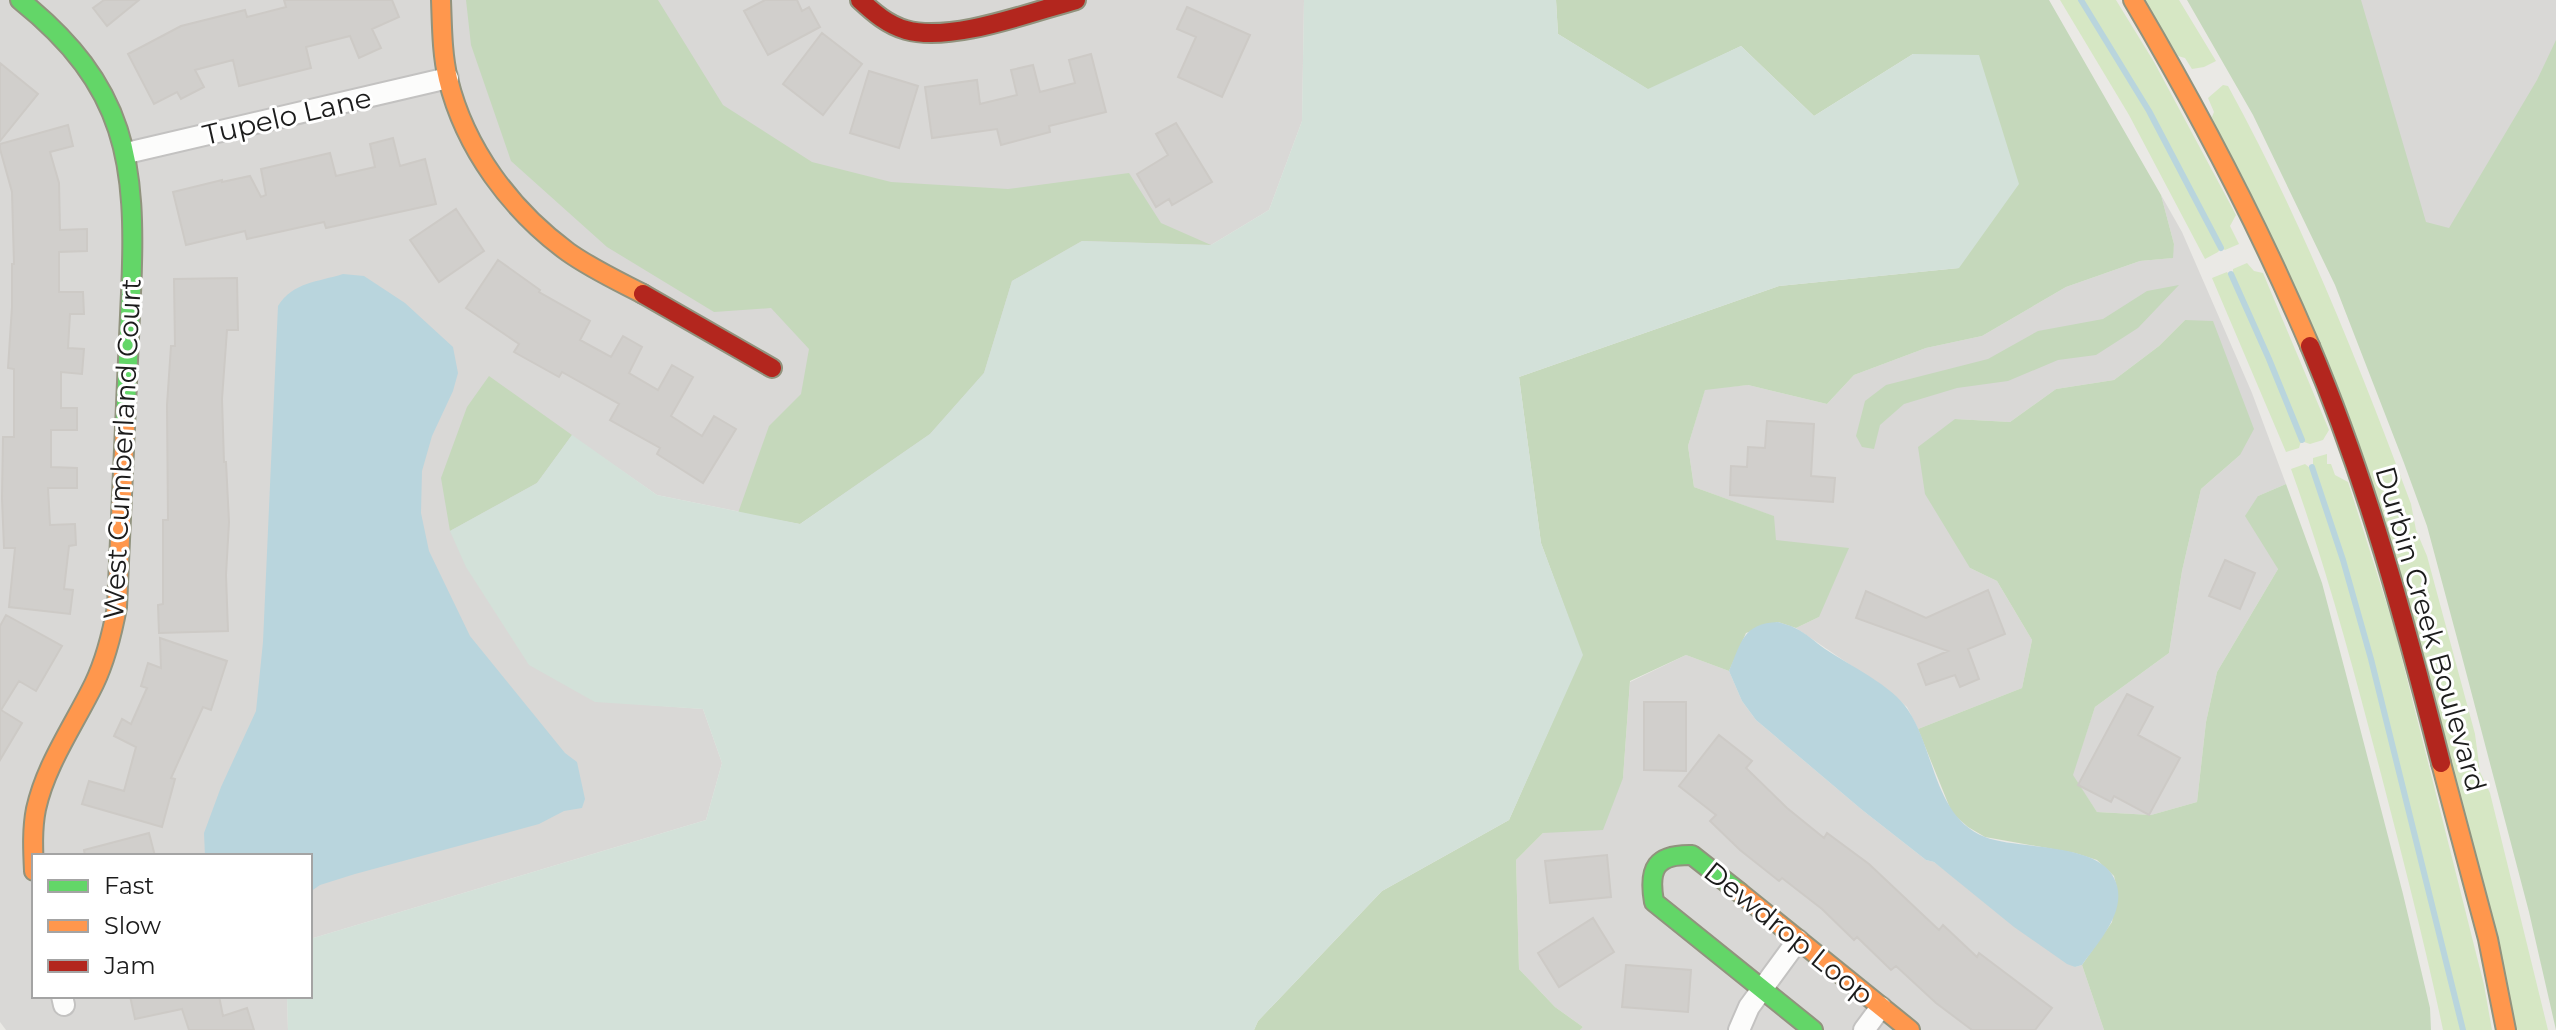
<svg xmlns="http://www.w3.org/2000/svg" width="2556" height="1030" font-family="Montserrat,sans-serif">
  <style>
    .residential { fill: #d9d8d6 }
    .grass { fill: #d6e7c4 }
    .forest { fill: #c5d8bb }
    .wetland { fill: #d3e1d9 }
    .water { fill: #b9d5dd }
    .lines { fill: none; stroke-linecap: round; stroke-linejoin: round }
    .stream { stroke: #b9d5dd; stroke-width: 6 }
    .building { fill: #d1cfcc; stroke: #cdcac6; stroke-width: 2 }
    .street-casing { stroke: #c3c2c1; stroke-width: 24 }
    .fast-casing { stroke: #91937e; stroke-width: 22 }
    .slow-casing { stroke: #91937e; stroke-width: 22 }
    .jam-casing { stroke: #91937e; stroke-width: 22 }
    .street { stroke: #fcfcfb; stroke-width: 20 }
    .fast { stroke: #63d668; stroke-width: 18 }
    .slow { stroke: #ff974d; stroke-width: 18 }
    .jam { stroke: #b3261e; stroke-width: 18 }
    .labels { text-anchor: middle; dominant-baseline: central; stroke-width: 6; stroke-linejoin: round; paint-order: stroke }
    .street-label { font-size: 28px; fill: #1c1c1c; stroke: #fff }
  </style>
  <rect width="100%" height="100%" fill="#eae9e5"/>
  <path class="residential" d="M0 0H1304L1302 121 1269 210 1211 245 800 524 657 495 572 436 595 701 703 709 722 763 706 820 310 939V856H34V996H287L288 1030H6L0 1022Z
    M2345 0H2556V846Z
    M2161 195 2182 232 2252 393 2286 484 2258 496 2278 569 2217 672 2206 722 2197 802 2151 815 2097 812 2072 775 2095 707 2169 653 2182 571 2201 489 2240 455 2185 320 2159 346 2114 380 2056 389 2010 422 1955 419 1970 568 1997 581 2032 640 2022 688 1918 729 1907 707 1890 692 1796 628 1819 617 1775 540 1773 516 1694 487 1688 446 1705 389 1748 385 1827 404 1854 375 1926 348 1982 336 2066 287 2140 261 2172 258 2174 244Z
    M1686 655 1729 671 1742 701 1756 720 1861 809 1926 860 1934 862 2075 967 2082 965 2104 1030H1580L1583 1027 1555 1007 1519 969 1516 860 1543 833 1623 778 1630 682Z"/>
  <path class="grass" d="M2060 0H2116L2154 62 2236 215 2230 226 2239 244 2225 250 2221 248 2218 252 2205 259 2129 115Z
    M2144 0H2179L2216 61 2204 67 2192 69 2185 58 2178 56Z
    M2223 85 2228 86C2301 219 2358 361 2411 504L2416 530 2427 556 2475 734 2480 772 2490 793 2548 1030H2515L2428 669 2212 117 2214 112 2208 98Z
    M2247 263 2254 271 2263 273 2329 430 2323 440 2310 444 2301 441 2299 448 2286 452 2212 278 2227 272 2229 275 2233 274V269Z
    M2327 454V464H2331L2335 475 2348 482 2394 627 2484 985 2492 1030H2443C2425 944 2403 859 2381 774 2354 671 2327 569 2291 469L2305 464 2310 468 2313 466V458Z"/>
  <path class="forest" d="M466 0H658L723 105 812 162 891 182 1008 189 1129 173 1161 223 1211 245 1082 241 1012 281 984 373 930 434 800 524 738 513 769 426 801 394 809 349 771 308 714 312 607 247 511 161 471 45Z
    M1556 0H2049L2161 195 2174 244 2173 258 2140 261 2066 287 1982 336 1926 348 1854 375 1827 404 1748 385 1705 390 1688 446 1694 487 1774 516 1776 540 1849 548 1819 617 1796 628 1778 622 1746 633 1729 671 1686 655 1630 681 1623 778 1603 830 1543 833 1516 860 1519 969 1555 1007 1583 1027 1580 1030H1254L1258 1021 1382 891 1509 820 1582 655 1541 543 1519 377 1779 286 1959 268 1913 54 1814 116 1741 46 1649 90 1558 34Z
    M2187 0H2361L2426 222 2449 228 2537 80 2556 40V1030L2529 912 2461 653 2427 526 2404 463 2335 285 2253 115Z
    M2179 285 2138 328 2096 355 2058 360 2008 381 1957 388 1904 404 1880 425 1874 449 1862 447 1856 436 1865 401 1886 385 1988 359 2038 331 2103 319 2147 291Z
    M2185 320 2213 321 2254 429 2240 455 2201 489 2182 571 2169 653 2095 707 2073 775 2097 812 2151 815 2197 802 2206 722 2217 672 2278 569 2245 516 2258 496 2286 484 2322 583 2347 678 2403 894 2430 1008 2431 1030H2104L2082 965 2112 922 2117 888 2114 876 2097 860 2075 853 1985 837 1968 827 1952 813 1918 729 2022 688 2032 640 1997 581 1970 568 1925 494 1918 447 1955 419 2010 422 2056 389 2114 380 2159 346Z
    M489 376 572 435 537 483 450 531 441 478 467 407Z"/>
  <path class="wetland" d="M1304 0H1556L1558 34 1648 89 1741 46 1814 116 1913 54 1979 55 2019 184 1959 268 1779 286 1519 377 1541 543 1583 655 1509 820 1382 891 1258 1021 1254 1030H288L287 996H310V939L706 820 722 763 703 709 595 702 529 665 466 567 450 531 537 483 572 435 657 495 800 524 930 434 984 373 1012 281 1082 241 1211 245 1269 210 1302 121Z"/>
  <path class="water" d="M343 274 364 276 405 303 453 347 458 373 453 391 432 436 422 471 421 513 429 551 470 636 565 753 577 762 585 799 582 808 564 811 539 824 355 874 320 885 310 892V856H205L204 833 221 787 256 711 263 642 278 306C293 282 318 282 343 274Z
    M1778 622C1783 624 1790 625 1795 628 1806 633 1815 642 1825 649 1849 665 1893 686 1908 710 1935 750 1934 817 1985 837 2018 850 2097 842 2114 878 2130 909 2098 942 2082 965L2075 967 2067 964 2014 927 1934 862 1926 860 1861 809 1756 720 1742 701 1729 671C1741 643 1743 623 1778 622Z"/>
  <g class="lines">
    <path class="stream" d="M2081 0 2149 111 2221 248
      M2231 274 2269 359 2302 440
      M2312 467 2343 560 2371 659 2463 1030"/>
  </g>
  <path class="building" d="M104 0H139L107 26 93 8Z
    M284 0H392L399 17 372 29 381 48 359 58 350 36 306 47 311 68 239 86 233 60 195 70 204 87 181 99 177 92 154 104 128 54 181 26 245 10 247 17 286 7Z
    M765 0H797L802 11 809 7 820 27 768 55 744 11Z
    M1187 7 1250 35 1222 97 1178 77 1196 37 1177 29Z
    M822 33 862 64 823 115 783 84Z
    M1091 54 1106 112 1049 126 1050 132 1001 145 997 129 932 138 925 87 977 80 980 104 1017 95 1011 70 1033 65 1040 92 1075 83 1069 60Z
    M0 63 38 94 0 141Z
    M869 71 918 86 899 148 850 133Z
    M1176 123 1212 182 1172 205 1169 199 1156 207 1137 174 1168 155 1156 134Z
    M68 125 73 146 50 152 59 183 60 230 87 229V251L59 252V292H83L84 314H70L68 348 84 349 82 374 61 372V408H77V430H51V467L77 468V488H48L50 525 75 524 76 545 69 546 64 589 73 590 70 614 9 607 15 548H4L2 498 3 437H14V369L8 368 12 307V264H14L12 192 0 149V144Z
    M393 138 400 166 425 159 436 204 326 228 324 222 247 239 245 231 186 245 173 192 222 180V182L250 176 261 197 266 195 261 169 330 153 336 176 375 167 370 144Z
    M456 209 484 251 439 282 410 240Z
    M498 260 540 290 539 292 590 321 580 340 611 357 623 336 642 347 629 373 658 390 672 365 693 377 671 416 702 436 714 416 736 429 703 483 657 454 660 448 610 420 619 404 562 372 559 377 514 352 519 344 466 308Z
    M237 278 238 330H227L222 399 224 462H226L229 522 226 575 228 631 159 633 158 605 163 604V520H168L167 405 171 346H175L174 279Z
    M1767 421 1814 424 1811 476 1835 478 1833 502 1730 495 1731 466 1747 467 1748 447 1765 448Z
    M2225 560 2255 573 2240 609 2209 596Z
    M1988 590 2005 634 1968 649 1979 679 1960 687 1955 675 1926 685 1918 664 1948 651 1856 618 1866 591 1926 618Z
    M6 615 62 646 36 691 19 681 1 710 22 723 0 760V626Z
    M160 638 227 661 211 710 203 707 171 778 175 779 162 827 82 804 89 781 124 791 136 747 114 736 122 719 131 724 147 688 141 686 148 663 161 668Z
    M2127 694 2153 707 2138 735 2180 758 2149 815 2114 796 2111 802 2078 785Z
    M1644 702H1686V771L1644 770Z
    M1719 735 1752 761 1746 768 1787 808 1824 838 1827 833 1869 864 1939 930 1943 925 1977 957 1979 953 2052 1008 2035 1030H1972L1936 1003 1896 966 1891 970 1857 937 1854 940 1822 909 1782 878 1779 881 1740 850 1710 821 1716 815 1679 786Z
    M149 833 155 856H85L84 850Z
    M1607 855 1611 897 1550 903 1545 861Z
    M1593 918 1614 952 1559 987 1538 953Z
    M1626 965 1691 970 1688 1012 1622 1007Z
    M130 996H219L223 1016 247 1008 254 1030H189L182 1009 135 1019Z"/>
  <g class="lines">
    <g class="street-casing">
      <path id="street" d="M127 153 448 78
        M62 996 64 1005
        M1739 1030 1749 1007 1798 940
        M1864 1030 1881 1007"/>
    </g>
    <g class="fast-casing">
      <path id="fast" d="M20 0C127 86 137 162 131 293 129 337 127 382 125 427
        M1739 892 1692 855C1656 854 1648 868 1654 902L1813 1030"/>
    </g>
    <g class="slow-casing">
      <path id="slow" d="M441 0C442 26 442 54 448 79 465 149 511 210 568 252 592 269 618 281 643 294
        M2133 0C2199 112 2259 226 2310 346
        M2441 763 2488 939 2506 1030
        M34 871C33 850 32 829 36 809 46 764 74 725 94 684 106 659 112 634 117 607L125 427
        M1739 892 1910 1030"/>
    </g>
    <g class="jam-casing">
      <path id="jam" d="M860 0C874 13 888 25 906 30 951 43 1031 12 1076 0
        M643 294 772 368
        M2310 346C2367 481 2405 621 2441 763"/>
    </g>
    <use href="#street" class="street"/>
    <use href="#fast" class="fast"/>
    <use href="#slow" class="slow"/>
    <use href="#jam" class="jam"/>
  </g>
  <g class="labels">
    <g class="street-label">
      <text transform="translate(287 116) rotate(-13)">Tupelo Lane</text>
      <text transform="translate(122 449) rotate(-87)">West Cumberland Court</text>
      <text transform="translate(2431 629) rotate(74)">Durbin Creek Boulevard</text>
      <text transform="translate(1789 933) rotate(39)">Dewdrop Loop</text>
    </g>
  </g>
  <rect x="32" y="854" width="280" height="144" fill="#ffffff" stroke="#a4a4a4" stroke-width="2"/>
  <rect x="48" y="880" width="40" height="12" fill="#63d668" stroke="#a4a4a4" stroke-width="2"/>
  <text x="104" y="894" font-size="24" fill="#1c1c1c">Fast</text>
  <rect x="48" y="920" width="40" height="12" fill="#ff974d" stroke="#a4a4a4" stroke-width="2"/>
  <text x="104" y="934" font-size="24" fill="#1c1c1c">Slow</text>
  <rect x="48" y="960" width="40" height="12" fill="#b3261e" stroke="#a4a4a4" stroke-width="2"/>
  <text x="104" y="974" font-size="24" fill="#1c1c1c">Jam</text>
</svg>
